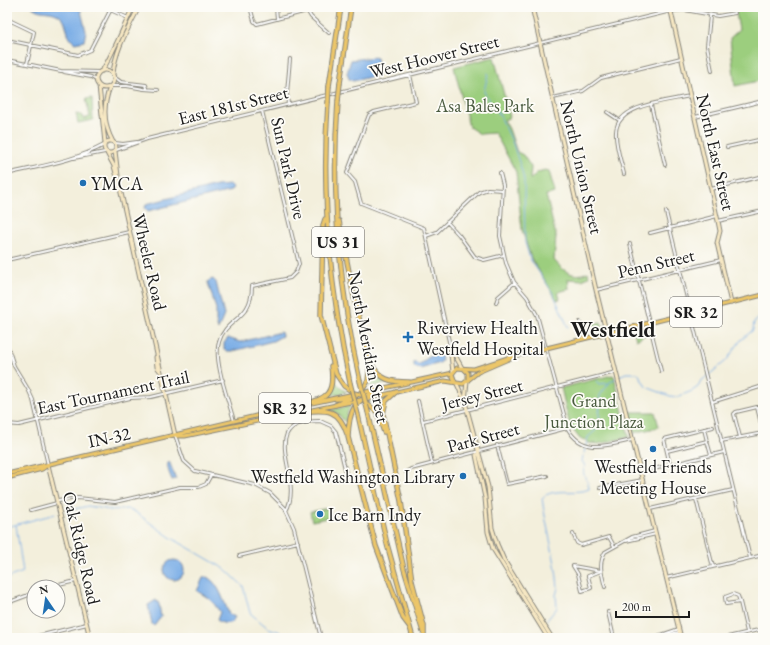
<svg xmlns="http://www.w3.org/2000/svg" width="770" height="645" font-family="'EB Garamond',serif">
  <style>
    .green { fill: #9cce7e; stroke: #5c754d }
    .water { fill: #7aade6; stroke: #4b6481 }
    .lines { fill: none; stroke-linecap: round; stroke-linejoin: round }
    .stream { stroke: #7aade6; stroke-width: 1 }
    .street-casing { stroke: #88867c; stroke-width: 4 }
    .secondary-casing { stroke: #88867c; stroke-width: 5 }
    .primary-casing { stroke: #88867c; stroke-width: 5 }
    .highway-casing { stroke: #88867c; stroke-width: 5.5 }
    .street { stroke: #fff; stroke-width: 2 }
    .secondary { stroke: #f7e8c3; stroke-width: 3 }
    .primary { stroke: #ecc669; stroke-width: 3 }
    .highway { stroke: #ecc669; stroke-width: 3.5 }
    .highway-bridge-casing { stroke: #88867c; stroke-width: 5.5; stroke-linecap: butt }
    .highway-bridge { stroke: #ecc669; stroke-width: 3.5 }
    .poi-dot { fill: #1f6fb2; stroke: #fdfcf7; stroke-width: 1.5 }
    .labels { text-anchor: middle; dominant-baseline: central; stroke-width: 3.5; stroke-linejoin: round; paint-order: stroke }
    .shield { fill: #fdfcf7; stroke: #605f5e; stroke-width: 1 }
    .shield-label { font-size: 17px; font-weight: bold; fill: #1c1c1c }
    .street-label { font-size: 18px; fill: #1c1c1c; stroke: #fdfcf7 }
    .park-label { font-size: 18px; fill: #495a3e; stroke: #fdfcf7 }
    .poi-label { font-size: 18px; fill: #1c1c1c; stroke: #fdfcf7; text-anchor: start }
    .district-label { font-size: 22px; font-weight: bold; fill: #1c1c1c; stroke: #fdfcf7 }
  </style>
  <rect width="100%" height="100%" fill="#fdfcf7"/>
  <filter id="ink" filterUnits="userSpaceOnUse"><feTurbulence type="fractalNoise" baseFrequency=".025" numOctaves="2"/><feDisplacementMap in="SourceGraphic" scale="8" xChannelSelector="R" yChannelSelector="G"/><feConvolveMatrix kernelMatrix="1 2 1 2 8 2 1 2 1" color-interpolation-filters="sRGB"/></filter>
  <filter id="wash" filterUnits="userSpaceOnUse"><feTurbulence type="fractalNoise" baseFrequency=".012" numOctaves="4" result="noise"/><feDisplacementMap in="SourceGraphic" scale="16" xChannelSelector="R" yChannelSelector="G"/><feGaussianBlur stdDeviation="0.9" result="paint"/><feColorMatrix in="noise" values="0 0 0 0 0 0 0 0 0 0 0 0 0 0 0 0 0 1.4 0 .05"/><feComposite in="paint" operator="in"/></filter>
  <g filter="url(#wash)">
    <rect width="100%" height="100%" fill="#f3efdc"/>
    <path class="green" d="M735 7H763V80L735 86 730 38 739 30Z
      M494 57 510 117 504 120 509 129 517 152 523 155 531 167 530 179H531L538 172 545 170 549 171 555 193 546 195 556 236 554 260C563 271 573 279 588 272L589 277 582 280 568 279 569 289 558 292 560 299 557 300 531 258 522 230 516 172 495 133 480 134 469 127 454 67Z
      M92 98 93 120 78 123 76 114 82 115 83 119 90 117 86 99Z
      M601 322 603 331 594 334 591 325Z
      M649 328 650 335 647 334 636 340 634 331Z
      M373 371 379 378 388 383 368 387 372 382Z
      M612 375 614 376 629 437 598 444 589 443 586 440 580 439 570 426 561 388Z
      M335 381 341 388 347 392 328 396 332 390Z
      M385 399 381 412 370 402 371 401Z
      M351 406 348 411 345 422 338 414 329 410Z
      M629 412H655L659 427 634 433Z
      M328 508 331 517 312 521 310 512Z"/>
    <path class="water" d="M32 7H80L86 31 84 41 75 43C65 37 69 26 62 18 52 8 42 15 32 7Z
      M374 57 377 58 379 68 375 76 353 81 349 79 347 73 351 60Z
      M230 185 233 188 231 191 148 211 145 208 146 204 217 186Z
      M213 279 216 282 224 315 218 330 216 322V309L208 283V281Z
      M281 332 282 336 273 341 233 351H227L224 349V343L228 338 240 342Z
      M437 352 441 355 442 360 440 363 420 369 414 367V361L419 365C423 361 432 355 437 352Z
      M169 461 176 479 172 480C170 475 165 464 169 461Z
      M164 570a10 10 0 1 1 20 0a10 10 0 1 1-20 0Z
      M207 577C219 583 224 602 229 614L235 617 232 622C227 624 222 624 217 620L220 612C211 599 210 599 197 591L203 578Z
      M156 600 159 604 161 617 154 626 152 624 148 605Z"/>
    <g class="lines">
      <path class="stream" d="M488 73 484 92 500 116 512 141 522 171 524 180 525 243 530 259 553 293 568 327
        M619 376 626 373H638L646 387 670 396 677 397 692 391 698 387 700 382 726 361 741 340 753 330 754 322 763 315
        M597 381 600 384 609 383
        M584 453 588 437 595 431 599 422 600 395 610 382 616 378
        M66 511 88 506 110 510 128 509 135 512 170 537 225 569 243 586 250 613 268 628 278 631 288 638
        M7 527 55 514
        M7 578 23 572 16 525
        M547 620 557 608 556 595 558 588C556 558 546 528 542 498 553 487 575 495 589 489 589 479 580 476 585 466L582 461 583 456
        M540 638 542 636"/>
    </g>
  </g>
  <g filter="url(#ink)">
    <g class="lines">
      <g class="street-casing">
        <path id="street" d="M104 7 128 18
          M250 7 254 21 257 24 307 11
          M276 7 277 19
          M305 7 311 17 329 33
          M710 16 707 46 712 71
          M7 19 34 32 27 64
          M7 40 78 55 90 50 112 7
          M7 60 61 71 99 72
          M64 72 91 77 96 80
          M410 75 416 102 374 112 369 115 347 173 355 182 361 203 424 228 450 346
          M114 77 121 82 146 85 147 88
          M110 86H127L144 89 158 90
          M553 98 583 91 601 78 681 58
          M288 105 287 93 290 59
          M651 105 665 165
          M607 112 619 120
          M695 117 763 101
          M115 143 123 144 137 142
          M727 147 763 139
          M116 150 147 139 671 11 685 10 718 16 735 13
          M74 158 105 152
          M500 173 503 185 500 236 506 263 514 282 527 297 537 315 568 429C583 455 608 445 632 440
          M7 174C40 166 75 161 104 145
          M624 174C621 161 615 145 616 132 617 104 669 101 690 96
          M711 189 763 176
          M666 212 750 558
          M718 221 763 211
          M447 222 459 235 475 257 484 260 504 255
          M650 233 717 216
          M426 236 437 232 479 192 488 189 502 190
          M630 244 661 371
          M7 260 129 232
          M596 290 721 260
          M496 303 498 297 514 283
          M580 322 583 339
          M7 344 14 366 28 389 33 400 48 465
          M418 401 432 463
          M712 402 763 386
          M234 421C229 402 213 360 219 342 226 317 252 321 252 286L290 278 296 272 299 264 262 111
          M423 421 616 372
          M7 424 19 425 130 398 151 397 223 380
          M704 429 707 441
          M175 435 184 461 195 471 255 485 270 493 285 508 294 528 321 638
          M740 437 734 414 736 412 757 407 763 432
          M721 441 763 433
          M497 445 507 484 547 476
          M667 451 707 441 711 455
          M670 465 664 439 713 427
          M406 472 411 469 567 428
          M641 472 724 452
          M600 488 643 480
          M696 499 713 567
          M58 501 78 498 115 502 180 487H199L206 484 211 475
          M650 509 733 490
          M31 510 57 503
          M286 511C306 477 253 421 320 421L331 426 336 432 347 477
          M573 534 577 543 581 545 609 537 614 546
          M626 541 656 534
          M239 556 298 542
          M573 566 601 571 588 576 591 588 582 591 578 574Z
          M666 578 763 555
          M50 587 76 581
          M605 587C602 575 598 564 605 552L632 537 655 531
          M733 594 738 596 740 602 726 604 725 597Z
          M740 602 747 632
          M7 603 34 593
          M608 612 614 638
          M667 635 679 632
          M30 638 87 624
          M652 638 679 629
          M723 638 763 629"/>
      </g>
      <g class="secondary-casing">
        <path id="secondary" d="M532 7 596 290 681 638
          M670 7 718 221 720 231 717 243 731 303
          M96 79a9 9 0 1 1 18 0a9 9 0 1 1-18 0Z
          M102 71C114 52 123 28 133 7
          M113 74C115 50 128 29 139 7
          M99 86 105 143
          M110 87C103 105 103 124 113 142
          M104 147a6 6 0 1 1 12 0a6 6 0 1 1-12 0Z
          M115 151 119 184 175 435
          M107 153 114 166 119 184
          M450 346 453 372
          M451 348 462 368
          M156 357 157 367 161 372
          M457 384 465 402 488 487 492 528 497 544 504 560 552 638
          M465 401 467 381
          M478 454 476 455 485 498 488 532 493 549 548 638
          M48 465 90 638"/>
      </g>
      <g class="primary-casing">
        <path id="primary" d="M518 355 763 295
          M464 369 468 373V379
          M455 382 452 374 457 368 474 369 511 357
          M361 393 453 373
          M383 395 445 381 463 384 478 372 520 354
          M312 403 354 394
          M312 410 375 397
          M177 436H185L301 412
          M7 474 303 405
          M7 478 42 469 48 465"/>
      </g>
      <g class="highway-casing">
        <path id="highway" d="M340 83 351 7
          M329 86 341 7
          M338 101C331 195 339 289 360 381
          M328 103C321 198 330 291 350 383
          M325 219 323 225 321 315 336 374 344 386 354 393 365 396 385 395
          M339 221 355 302 370 362 368 381 361 392
          M371 363C380 380 390 382 409 382
          M379 389C354 402 349 408 348 437L376 546 403 618 409 626
          M396 392 386 401 383 414 401 501 412 581 424 626V636
          M336 399 351 398
          M365 402 377 412 384 432
          M301 405C327 398 335 395 331 366
          M335 405 356 396
          M299 412C324 410 338 406 347 434
          M368 412 404 569 423 632
          M358 415 387 544 413 638"/>
      </g>
      <use href="#street" class="street"/>
      <use href="#secondary" class="secondary"/>
      <use href="#primary" class="primary"/>
      <use href="#highway" class="highway"/>
      <g class="highway-bridge-casing">
        <path id="highway-bridge" d="M338 101 340 83
          M328 103 329 86
          M360 381 368 412
          M350 383 358 415"/>
      </g>
      <use href="#highway-bridge" class="highway-bridge"/>
    </g>
  </g>
  <g class="poi-dot">
    <circle cx="83" cy="183" r="4"/>
    <path d="M406 331h4v4h4v4h-4v4h-4v-4h-4v-4h4z"/>
    <circle cx="653" cy="449" r="4"/>
    <circle cx="463" cy="476" r="4"/>
    <circle cx="320" cy="514" r="4"/>
  </g>
  <g class="labels">
    <g class="shield">
      <rect x="312" y="227" width="52" height="30" rx="3"/>
      <rect x="670" y="297" width="52" height="30" rx="3"/>
      <rect x="259" y="393" width="52" height="30" rx="3"/>
    </g>
    <g class="shield-label">
      <text x="338" y="242">US 31</text>
      <text x="696" y="312">SR 32</text>
      <text x="285" y="408">SR 32</text>
    </g>
    <g class="street-label">
      <text transform="translate(434 56) rotate(-14)">West Hoover Street</text>
      <text transform="translate(233 105) rotate(-14)">East 181st Street</text>
      <text transform="translate(716 152) rotate(77)">North East Street</text>
      <text transform="translate(582 167) rotate(77)">North Union Street</text>
      <text transform="translate(289 168) rotate(77)">Sun Park Drive</text>
      <text transform="translate(150 262) rotate(77)">Wheeler Road</text>
      <text transform="translate(656 263) rotate(-13)">Penn Street</text>
      <text transform="translate(369 347) rotate(79)">North Meridian Street</text>
      <text transform="translate(113 392) rotate(-12)">East Tournament Trail</text>
      <text transform="translate(482 394) rotate(-14)">Jersey Street</text>
      <text transform="translate(109 437) rotate(-12)">IN-32</text>
      <text transform="translate(483 437) rotate(-15)">Park Street</text>
      <text transform="translate(82 548) rotate(77)">Oak Ridge Road</text>
    </g>
    <g class="park-label">
      <text x="485" y="105">Asa Bales Park</text>
      <text x="594" y="400">Grand<tspan x="594" dy="21">Junction Plaza</tspan></text>
    </g>
    <g class="poi-label">
      <text x="91" y="183">YMCA</text>
      <text x="417" y="327">Riverview Health<tspan x="417" dy="21">Westfield Hospital</tspan></text>
      <text x="653" y="466" text-anchor="middle">Westfield Friends<tspan x="653" dy="21">Meeting House</tspan></text>
      <text x="455" y="476" text-anchor="end">Westfield Washington Library</text>
      <text x="328" y="514">Ice Barn Indy</text>
    </g>
    <g class="district-label">
      <text x="613" y="329">Westfield</text>
    </g>
  </g>
  <rect width="770" height="645" fill="none" stroke="#fdfcf7" stroke-width="24"/>
  <g transform="translate(46 599) rotate(347)"><circle r="19" fill="#fdfcf7" stroke="#a3a29f"/>
  <path d="M0-3L7 15L0 10L-7 15Z" fill="#1f6fb2"/>
  <text y="-6" font-size="11" font-weight="bold" text-anchor="middle" fill="#1c1c1c">N</text>
  </g>
  <path d="M616 611v6h73v-6" fill="none" stroke="#1c1c1c" stroke-width="2"/>
  <text x="622" y="611" font-size="12" fill="#1c1c1c" stroke="#fdfcf7" stroke-width="3" paint-order="stroke">200 m</text>
</svg>
